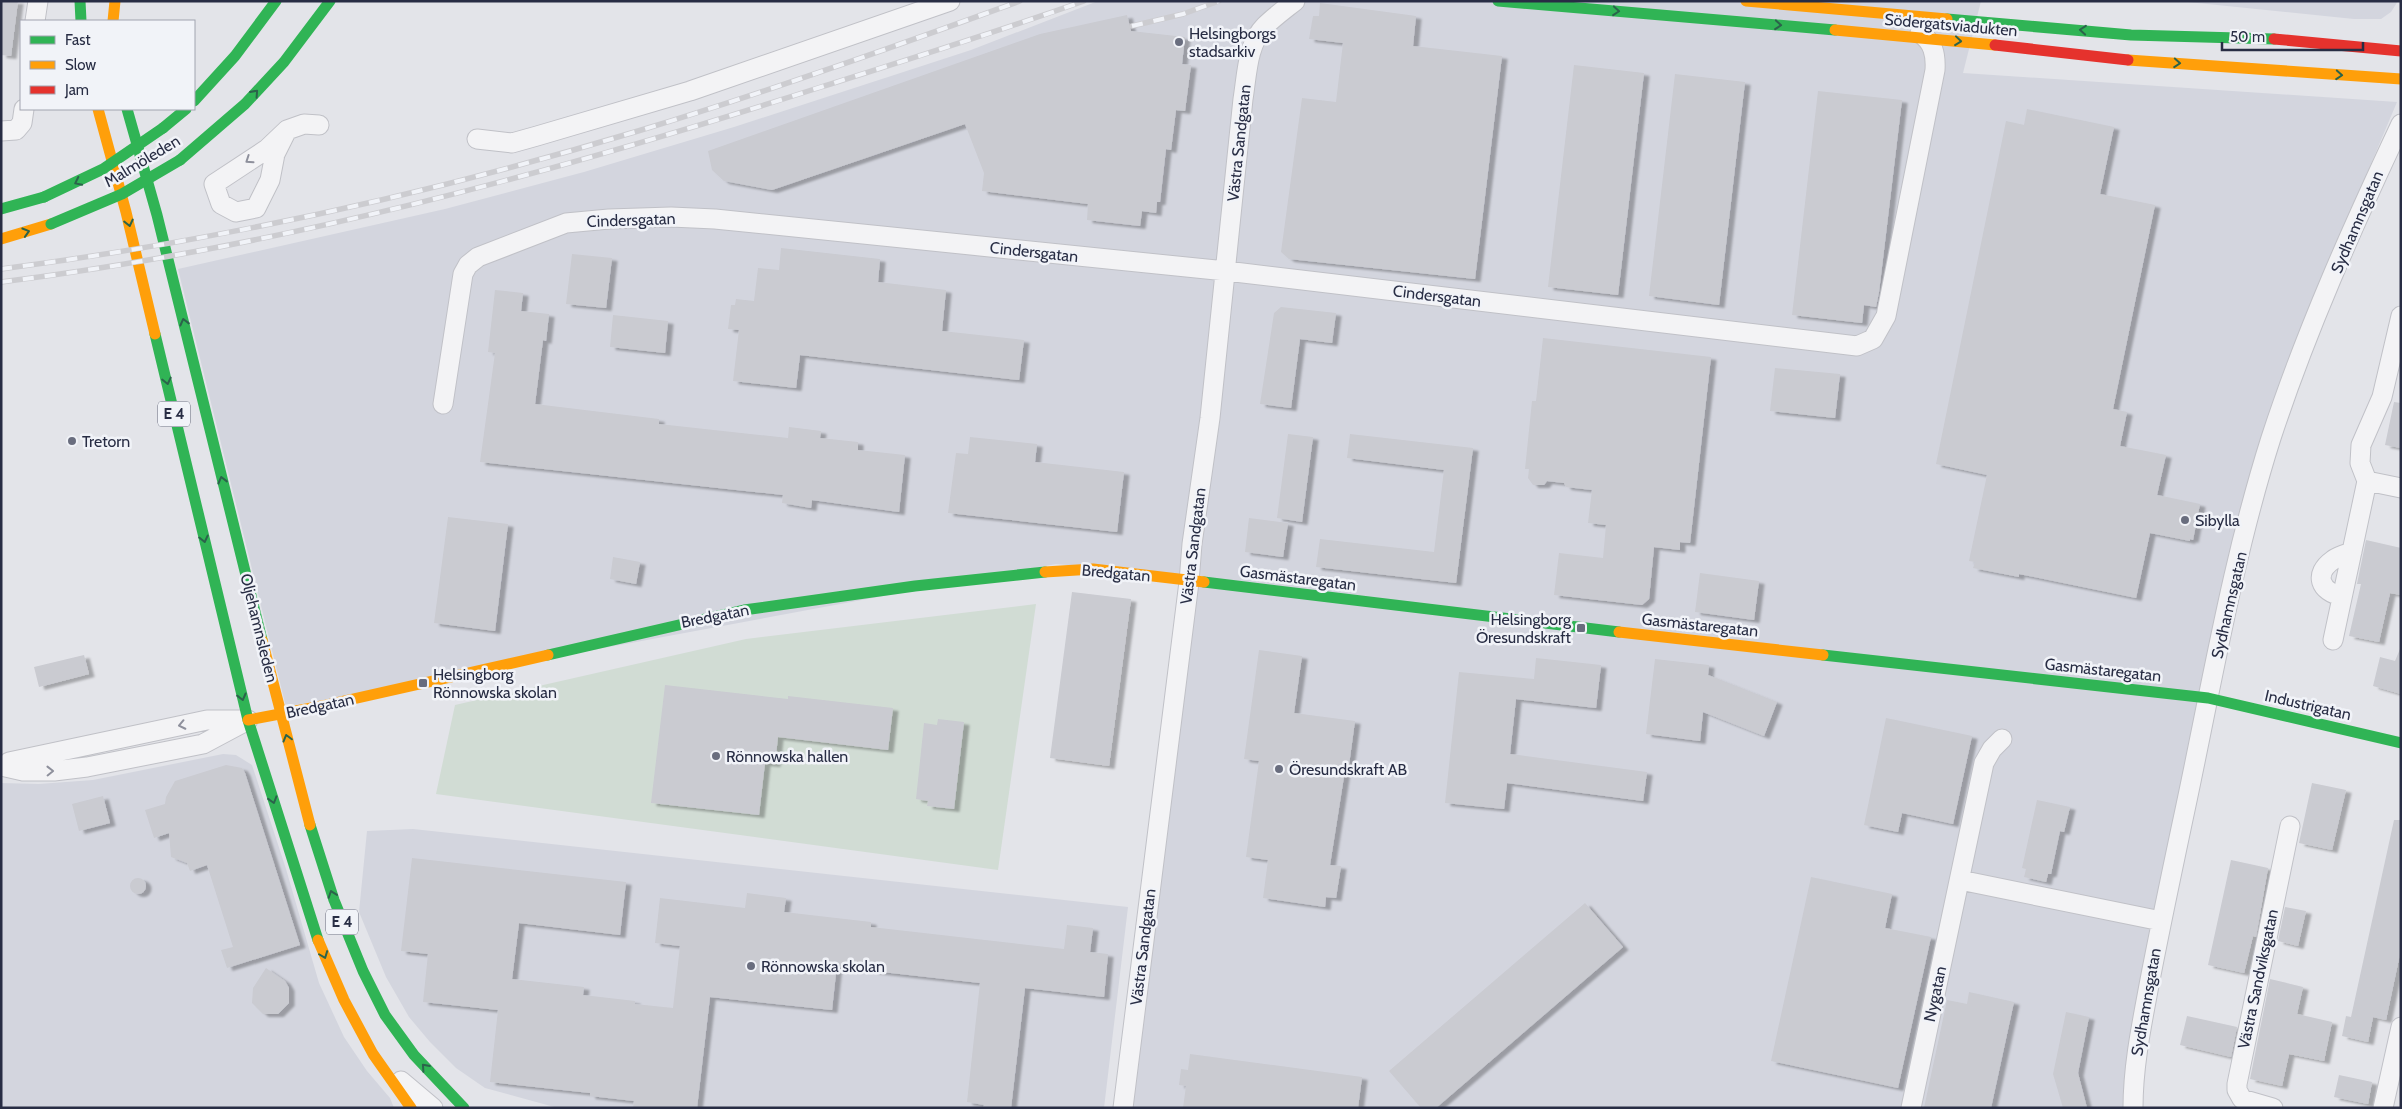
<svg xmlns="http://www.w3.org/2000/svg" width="2402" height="1109" font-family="Cabin,sans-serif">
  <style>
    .built { fill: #d3d5de }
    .green { fill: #d1dcd4 }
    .building { fill: #cacbd1; filter: url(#shadow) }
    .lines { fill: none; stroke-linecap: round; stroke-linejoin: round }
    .street-casing { stroke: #c0c1c7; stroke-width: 21 }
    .street { stroke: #f3f3f5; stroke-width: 19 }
    .fast { stroke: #30b455; stroke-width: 11 }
    .slow { stroke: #ff9f0a; stroke-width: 11 }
    .jam { stroke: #e5322d; stroke-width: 11 }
    .rail-casing { stroke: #ccccd0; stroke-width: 5.5 }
    .rail { stroke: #f1f3f8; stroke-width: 4; stroke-dasharray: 11; stroke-linecap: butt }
    .fast-bridge { stroke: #30b455; stroke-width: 11 }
    .slow-bridge { stroke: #ff9f0a; stroke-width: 11 }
    .jam-bridge { stroke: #e5322d; stroke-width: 11 }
    .oneway { stroke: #2b634b }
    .oneway2 { stroke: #8e909c }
    .poi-dot { fill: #696d7e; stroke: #f1f3f8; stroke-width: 2 }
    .labels { text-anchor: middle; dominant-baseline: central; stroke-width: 5; stroke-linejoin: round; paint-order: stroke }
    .shield { fill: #f1f3f8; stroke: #64687a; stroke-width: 1 }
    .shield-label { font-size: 15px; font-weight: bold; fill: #282d44 }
    .street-label { font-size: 16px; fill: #282d44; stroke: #f1f3f8 }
    .poi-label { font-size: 16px; fill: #282d44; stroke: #f1f3f8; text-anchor: start }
  </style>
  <defs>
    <filter id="shadow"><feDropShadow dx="5.5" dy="3" stdDeviation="1" flood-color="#0004"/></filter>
  </defs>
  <rect width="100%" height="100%" fill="#e3e4e9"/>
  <path class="built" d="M1098 1H1981L1963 73 2397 102 2357 197 2262 437 2209 648 2196 729 2125 1108H1129L1194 576 1056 564 286 707 178 269 445 209 584 172 734 127 971 50Z
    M2178 1H2398L2391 12 2381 19H2354Z
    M223 754 236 755 252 765 286 869 319 983 344 1037 367 1071 390 1098 394 1108H1V783L39 784 93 780Z
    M413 829 1128 907 1104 1108H558L485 1088 456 1068 430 1042 409 1017 386 977 359 912 367 831Z"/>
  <path class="green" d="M1036 604 998 870 436 794 455 705 746 639Z"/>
  <path class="building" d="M1 1H18L11 56 1 55Z
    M1320 3 1416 16 1413 46 1502 56 1475 279 1289 259 1281 252 1302 98 1336 102 1343 43 1309 39 1313 16H1319Z
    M1127 15 1131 31 1185 37 1182 64 1191 65 1185 111 1176 110 1171 150 1166 149 1160 202H1157L1156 213 1142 211 1140 226 1087 220 1088 204 982 191 984 173 965 124 772 190 724 181 712 170 708 151 1040 34Z
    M1574 65 1644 73 1618 295 1548 287Z
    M1675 74 1745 82 1719 305 1649 296Z
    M1818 91 1902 100 1879 292 1876 307 1864 305 1862 323 1792 315Z
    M2027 109 2114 127 2100 194 2155 205 2113 409 2127 412 2120 446 2166 455 2157 495 2200 504 2193 540 2190 539V541L2150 533 2136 598 2019 574V577L1973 568 1975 562 1969 561 1987 475 1936 464 2006 121 2024 125Z
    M781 248 880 259 878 282 946 290 942 331 1024 340 1019 380 800 355 796 388 733 381 739 330 728 329 731 305H735L736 299 754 301 758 268 779 270Z
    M572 254 612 258 606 308 566 304Z
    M495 290 523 293 521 311 549 314 546 341 543 340 535 404 659 419V424L788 438 789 427 821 431 820 438 858 442V450L905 455 899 512 812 500 811 508 782 503 783 495 480 462 495 353 488 352Z
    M1281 307 1336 313 1332 343 1300 339 1291 408 1260 404 1274 313Z
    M613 315 668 321 665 353 610 347Z
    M1543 338 1711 357 1690 543 1680 542V550L1654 547 1649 599 1642 605 1554 595 1559 553 1603 558 1606 525 1588 523 1592 490 1566 487 1564 483 1547 481 1544 485H1533L1528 478 1529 469H1525L1532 401H1536Z
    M1775 368 1840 374 1835 418 1770 411Z
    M2394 402 2401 403V448L2385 445Z
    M1288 434 1313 437 1302 522 1277 518Z
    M1350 434 1473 448 1456 583 1316 567 1320 539 1434 552 1444 470 1347 458Z
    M970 437 1037 444 1035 462 1124 472 1117 532 948 513 956 453 968 454Z
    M448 517 508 524 495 631 434 623Z
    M1249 518 1288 523 1283 557 1245 552Z
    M2366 540 2401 548V595L2390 593 2379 642 2349 636 2361 584H2357Z
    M613 557 640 562 636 584 610 579Z
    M1700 573 1759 581 1754 620 1695 612Z
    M1072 592 1131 599 1109 766 1050 758Z
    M2400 649 2401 694 2373 686 2380 657 2395 661Z
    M1259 650 1302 656 1294 713 1355 721 1349 765 1346 764 1330 865 1341 866 1336 898 1326 897 1325 907 1263 898 1268 860 1246 857 1259 761 1244 759Z
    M84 655 89 674 39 687 34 667Z
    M1536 658 1601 665 1596 708 1516 699 1510 754 1647 772 1643 801 1507 783 1504 809 1445 803 1459 672 1534 679Z
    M1655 659 1709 665 1708 675 1777 702 1764 736 1703 712 1700 741 1646 734Z
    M665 685 788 699V696L893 708 888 750 778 737 775 764 765 763 759 815 651 803Z
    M1886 718 1972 736 1953 824 1902 813 1898 832 1864 825Z
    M938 719 964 722 954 809 927 806 928 801 916 799 924 723 937 725Z
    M226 765 242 768 245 773 300 945 227 968 221 950 233 947 207 865 190 871 187 863 171 857 169 833 154 838 145 810 165 804 166 797 175 781Z
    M2312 783 2346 790 2332 850 2299 843Z
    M103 796 110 823 79 831 72 804Z
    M2037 800 2070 807 2064 832 2060 831 2051 874H2048L2046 882 2024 877 2026 869 2022 868Z
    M2394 820H2401V949L2386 1020 2373 1017 2368 1042 2342 1036 2346 1016 2351 1017Z
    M412 858 626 882 620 935 519 923 512 979 584 987 583 995 635 1001V1004L673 1008 680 946 655 943 660 898 745 908 747 893 786 898 784 912 871 922V927L1064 949 1067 925 1093 928 1090 952 1108 954 1104 997 1025 988 1011 1108H983L984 1105 967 1102 980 983 873 971V968L837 964 832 1010 710 997 697 1108H633L634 1101 590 1096V1093L490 1082 498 1010 423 1002 428 954 401 951Z
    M2231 860 2268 868 2256 937 2253 936 2244 973 2208 965Z
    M1811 877 1892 894 1885 928 1931 937 1898 1088 1771 1061Z
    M130 886a8 8 0 1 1 16 0a8 8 0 1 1-16 0Z
    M1585 903 1623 947 1436 1108H1421L1389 1071Z
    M2285 907 2306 911 2298 946 2278 941Z
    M266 968 285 981 289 988V1003L278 1014H263L252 1003 253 988Z
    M2270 979 2303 987 2297 1014 2332 1022 2324 1061 2289 1054 2282 1086 2250 1079Z
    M1969 992 2014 1002 1991 1108H1924L1947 1000 1967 1004Z
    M2066 1012 2089 1017 2078 1073 2087 1108H2063L2053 1074Z
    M2187 1016 2237 1027 2231 1057 2180 1045Z
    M1190 1054 1362 1077 1358 1108H1183L1186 1086 1179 1085 1181 1069 1188 1070Z
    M2339 1075 2372 1082 2368 1104 2334 1097Z"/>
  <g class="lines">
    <g class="street-casing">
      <path id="street" d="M35 21 38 1
        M287 130 275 154 270 180 256 208 236 212 221 204 214 184 267 149 287 130 304 124 319 125
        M1 131 16 130 22 123 24 109
        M477 139 512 143 537 136 690 91 950 1
        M443 404 463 274 468 265 478 257 566 223 609 219 671 217 715 219 1226 271 1857 346 1873 339 1886 316 1935 70C1936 54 1933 42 1920 33
        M2367 481 2401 488
        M2342 596C2320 592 2313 574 2333 560 2338 556 2346 554 2352 552
        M2333 640 2367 481 2360 463 2361 445 2382 397 2401 316
        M9 762 207 720H247
        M1 766 23 771H54L87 767 203 744 248 720
        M1960 880 2161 921
        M401 1081 433 1108
        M1123 1108 1189 582 1192 544 1210 418 1243 99C1247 75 1247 44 1265 26 1274 17 1285 9 1295 1
        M1911 1108 1984 763 1992 749 2002 739
        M2133 1108C2133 1065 2142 1023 2150 980 2160 928 2171 876 2182 824 2210 695 2231 564 2271 438 2306 331 2353 226 2401 124
        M2273 1108 2242 1099 2237 1090V1084L2290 826
        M2383 1108 2401 1027"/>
    </g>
    <use href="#street" class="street"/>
    <path class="fast" d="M80 1 81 21
      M1947 19 2131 35 2274 39
      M194 101 235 56 276 1
      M127 109 157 215 262 640
      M163 128 186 109
      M180 160 245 104 284 62 330 1
      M1 209 44 197
      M155 334 248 720 318 940
      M1204 582 1619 632
      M548 655 744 610 915 586 1045 572
      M1823 655 2208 698 2401 743
      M310 825 334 900 363 971 385 1015 414 1055 464 1108"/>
    <path class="slow" d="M1746 1 1947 19
      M113 21 115 1
      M2128 60 2401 79
      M98 109 126 212 155 334
      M1 239 51 224
      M1045 572 1093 569 1204 582
      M1619 632 1823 655
      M262 640 310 825
      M248 720 322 706 548 655
      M318 940 344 1000 373 1054 411 1108"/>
    <path class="jam" d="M2274 39 2401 51"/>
    <g class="rail-casing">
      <path id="rail" d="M1132 26 1183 14 1219 1
        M1 269C217 241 430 194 638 131 767 92 893 47 1020 1
        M1 282C281 247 553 173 821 87 909 59 997 32 1084 1"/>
    </g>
    <use href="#rail" class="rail"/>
    <path class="fast-bridge" d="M1498 1 1835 30
      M44 197 103 169 163 128
      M51 224 122 194 180 160"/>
    <path class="slow-bridge" d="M1835 30 1995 45"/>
    <path class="jam-bridge" d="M1995 45 2128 60"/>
  </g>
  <defs><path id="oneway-chevron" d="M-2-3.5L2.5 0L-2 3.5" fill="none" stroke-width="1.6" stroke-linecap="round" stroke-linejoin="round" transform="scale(1.25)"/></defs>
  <g class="oneway">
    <use href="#oneway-chevron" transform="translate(1616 11) rotate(5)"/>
    <use href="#oneway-chevron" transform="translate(1778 25) rotate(5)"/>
    <use href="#oneway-chevron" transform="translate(2083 30) rotate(-175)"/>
    <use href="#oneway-chevron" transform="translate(1958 41) rotate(6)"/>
    <use href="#oneway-chevron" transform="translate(2177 63) rotate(4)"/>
    <use href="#oneway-chevron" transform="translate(2339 75) rotate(4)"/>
    <use href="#oneway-chevron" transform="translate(255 93) rotate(-48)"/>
    <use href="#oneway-chevron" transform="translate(78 182) rotate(154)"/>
    <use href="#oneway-chevron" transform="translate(129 223) rotate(77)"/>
    <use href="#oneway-chevron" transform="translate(26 232) rotate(-17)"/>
    <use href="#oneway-chevron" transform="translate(184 322) rotate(-104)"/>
    <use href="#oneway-chevron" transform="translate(167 381) rotate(77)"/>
    <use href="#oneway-chevron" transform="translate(222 480) rotate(-104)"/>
    <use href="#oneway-chevron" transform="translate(204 539) rotate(77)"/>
    <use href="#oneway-chevron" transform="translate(242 697) rotate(76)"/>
    <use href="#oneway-chevron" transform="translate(287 738) rotate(-105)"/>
    <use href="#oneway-chevron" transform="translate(273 800) rotate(73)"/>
    <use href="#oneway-chevron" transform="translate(332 894) rotate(-109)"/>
    <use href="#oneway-chevron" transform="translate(324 955) rotate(69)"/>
    <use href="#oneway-chevron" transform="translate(425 1067) rotate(-132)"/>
  </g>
  <g class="oneway2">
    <use href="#oneway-chevron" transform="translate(249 160) rotate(146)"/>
    <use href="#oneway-chevron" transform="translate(182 725) rotate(168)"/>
    <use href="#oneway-chevron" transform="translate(50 771) rotate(-1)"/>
  </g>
  <g class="poi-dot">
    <circle cx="1179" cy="42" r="5"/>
    <circle cx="72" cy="441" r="5"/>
    <circle cx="2185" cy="520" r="5"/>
    <rect x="1576" y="623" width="10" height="10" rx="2.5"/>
    <rect x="418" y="678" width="10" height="10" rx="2.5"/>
    <circle cx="716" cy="756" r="5"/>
    <circle cx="1279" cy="769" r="5"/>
    <circle cx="751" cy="966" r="5"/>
  </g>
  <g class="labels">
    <g class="shield">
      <rect x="158" y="401.5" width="32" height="25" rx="4"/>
      <rect x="326" y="909.5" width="32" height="25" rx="4"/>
    </g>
    <g class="shield-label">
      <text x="174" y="414">E 4</text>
      <text x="342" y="922">E 4</text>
    </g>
    <g class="street-label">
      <text transform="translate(1951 25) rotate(5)">Södergatsviadukten</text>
      <text transform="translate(1239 143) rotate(-84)">Västra Sandgatan</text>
      <text transform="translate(142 161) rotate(-31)">Malmöleden</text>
      <text transform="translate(631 220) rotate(-2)">Cindersgatan</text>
      <text transform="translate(2357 222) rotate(-67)">Sydhamnsgatan</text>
      <text transform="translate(1034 252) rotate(6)">Cindersgatan</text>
      <text transform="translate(1437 296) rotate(7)">Cindersgatan</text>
      <text transform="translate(1193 546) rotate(-83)">Västra Sandgatan</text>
      <text transform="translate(1116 573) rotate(5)">Bredgatan</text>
      <text transform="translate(1298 578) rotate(7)">Gasmästaregatan</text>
      <text transform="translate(2229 605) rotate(-77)">Sydhamnsgatan</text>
      <text transform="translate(715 616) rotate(-11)">Bredgatan</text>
      <text transform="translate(1700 625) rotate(6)">Gasmästaregatan</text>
      <text transform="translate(259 628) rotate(76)">Oljehamnsleden</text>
      <text transform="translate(2103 670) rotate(6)">Gasmästaregatan</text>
      <text transform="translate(2308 705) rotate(13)">Industrigatan</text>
      <text transform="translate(320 706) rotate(-12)">Bredgatan</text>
      <text transform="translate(1143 947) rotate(-83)">Västra Sandgatan</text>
      <text transform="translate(2258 979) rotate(-78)">Västra Sandviksgatan</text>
      <text transform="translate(1935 994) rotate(-78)">Nygatan</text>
      <text transform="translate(2146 1002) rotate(-80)">Sydhamnsgatan</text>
    </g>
    <g class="poi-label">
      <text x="1189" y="33">Helsingborgs<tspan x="1189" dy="18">stadsarkiv</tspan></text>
      <text x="82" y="441">Tretorn</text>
      <text x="2195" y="520">Sibylla</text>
      <text x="1571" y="619" text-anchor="end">Helsingborg<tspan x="1571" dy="18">Öresundskraft</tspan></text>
      <text x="433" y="674">Helsingborg<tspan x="433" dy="18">Rönnowska skolan</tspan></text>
      <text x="726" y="756">Rönnowska hallen</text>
      <text x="1289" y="769">Öresundskraft AB</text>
      <text x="761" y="966">Rönnowska skolan</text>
    </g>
  </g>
  <rect width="2402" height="1109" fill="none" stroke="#282d44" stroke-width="5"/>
  <rect x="20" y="20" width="175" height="90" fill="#f1f3f8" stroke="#a1a4b0"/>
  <rect x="30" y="36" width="25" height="8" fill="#30b455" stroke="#a1a4b0"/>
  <text x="65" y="45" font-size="15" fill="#282d44">Fast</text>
  <rect x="30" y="61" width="25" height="8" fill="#ff9f0a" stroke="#a1a4b0"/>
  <text x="65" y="70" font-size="15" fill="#282d44">Slow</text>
  <rect x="30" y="86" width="25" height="8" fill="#e5322d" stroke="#a1a4b0"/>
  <text x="65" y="95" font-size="15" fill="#282d44">Jam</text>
  <path d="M2222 42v8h141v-8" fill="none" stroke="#282d44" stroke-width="2.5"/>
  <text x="2230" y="42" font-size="15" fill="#282d44" stroke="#f1f3f8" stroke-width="4" paint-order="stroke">50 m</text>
</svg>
